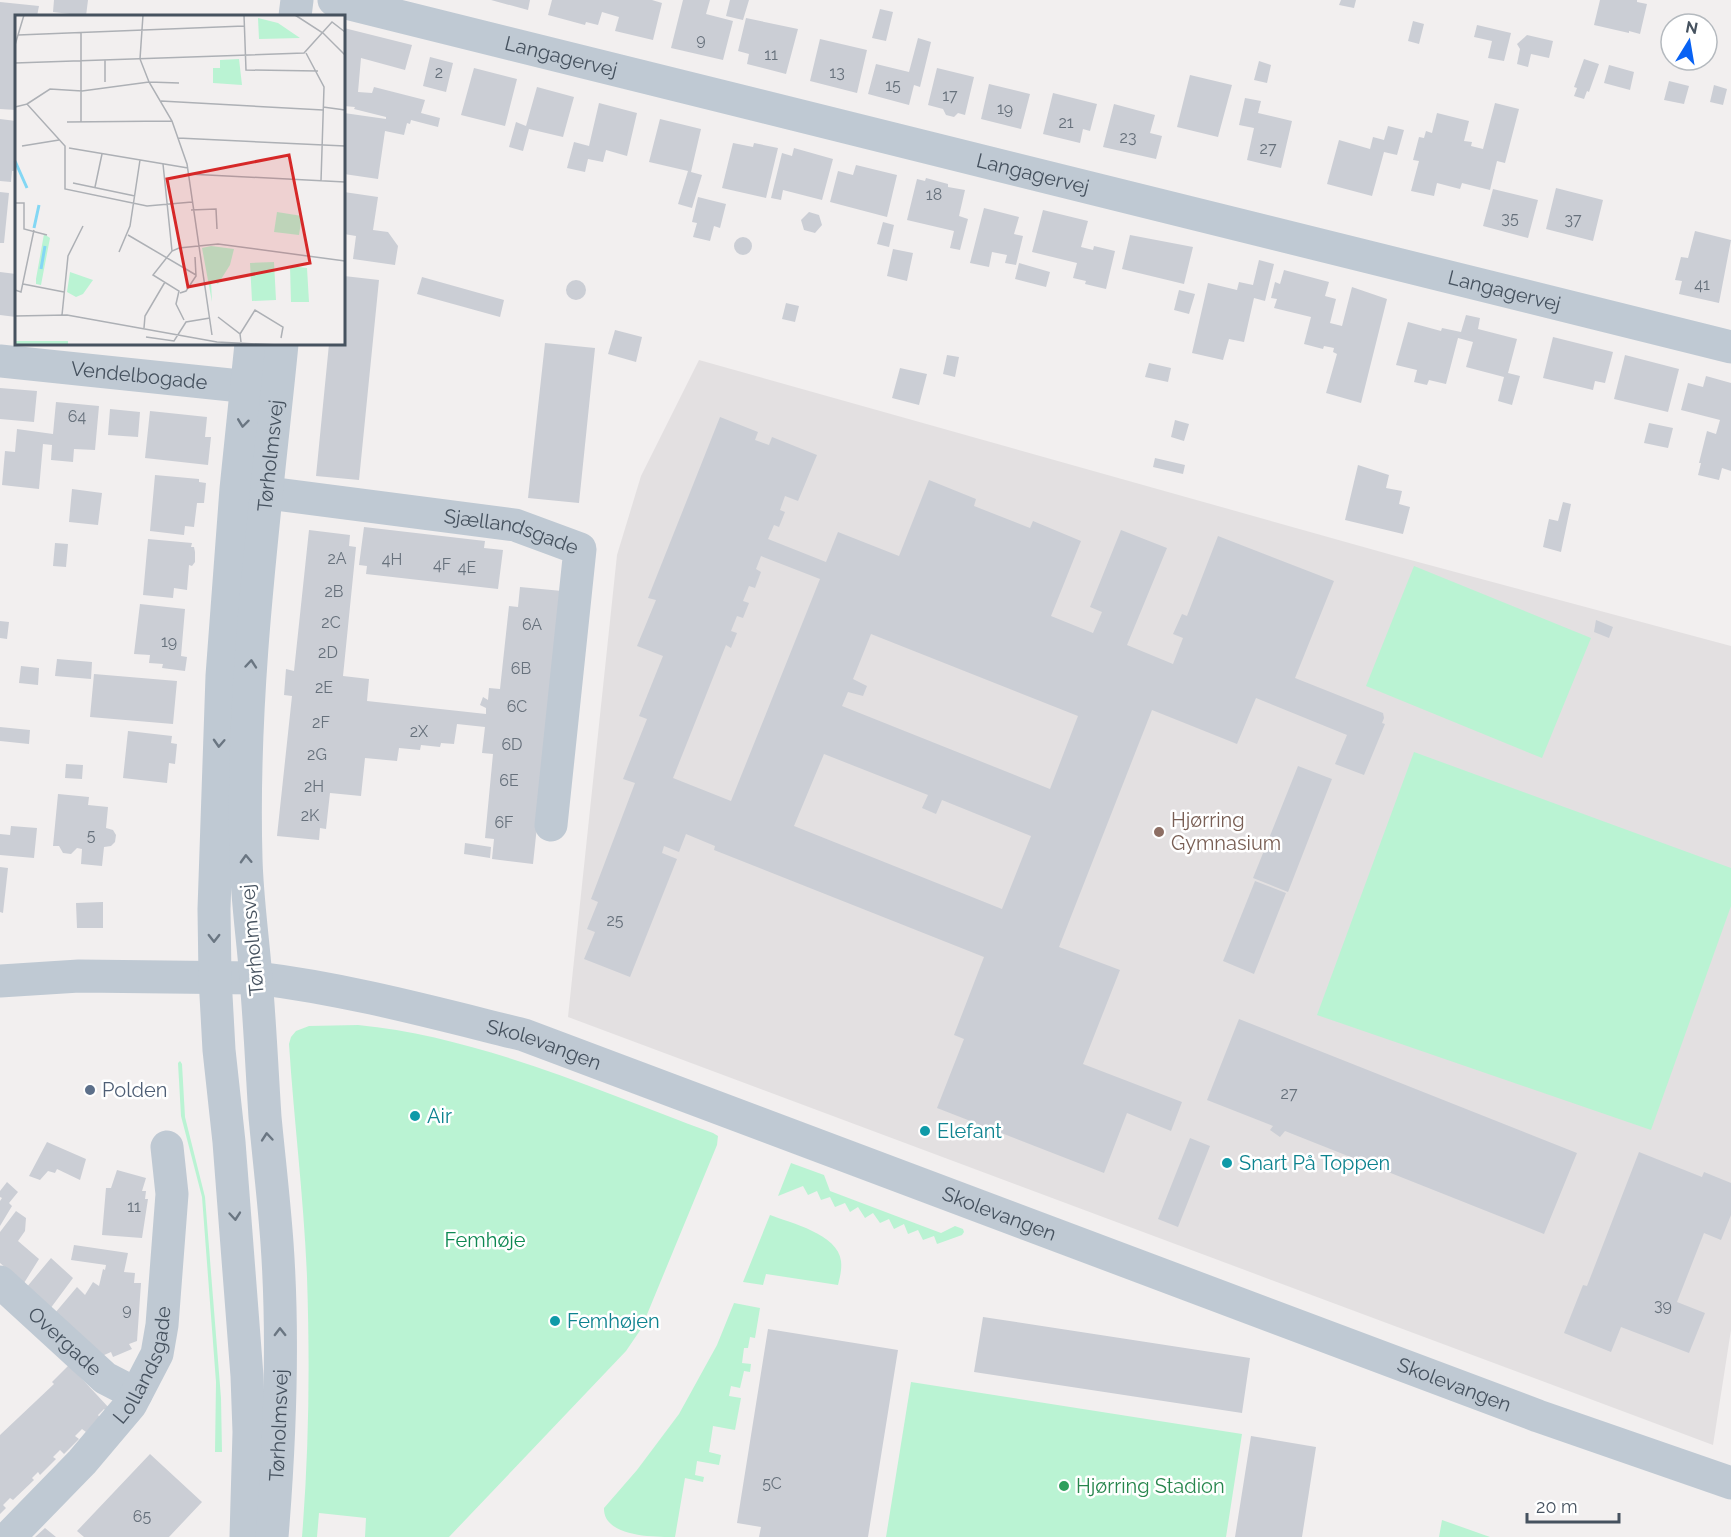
<svg xmlns="http://www.w3.org/2000/svg" width="1731" height="1537" font-family="Raleway,sans-serif">
  <style>
    .education { fill: #e3e0e1 }
    .green { fill: #baf3d3 }
    .building { fill: #cbced5; fill-rule: evenodd }
    .lines { fill: none; stroke-linecap: round; stroke-linejoin: round }
    .minor { stroke: #bfc9d3; stroke-width: 33 }
    .tertiary { stroke: #bfc9d3; stroke-width: 33 }
    .oneway { stroke: #6a7682 }
    .education-dot { fill: #8d6e63; stroke: #fff; stroke-width: 2 }
    .service-dot { fill: #5c6f8a; stroke: #fff; stroke-width: 2 }
    .culture-dot { fill: #0f9aa8; stroke: #fff; stroke-width: 2 }
    .leisure-dot { fill: #2e9e5b; stroke: #fff; stroke-width: 2 }
    .labels { text-anchor: middle; dominant-baseline: central; stroke-width: 5; stroke-linejoin: round; paint-order: stroke }
    .number-label { font-size: 16px; fill: #67717c }
    .street-label { font-size: 20px; fill: #46525f; stroke: #fff }
    .education-label { font-size: 20px; fill: #785e54; stroke: #fff; text-anchor: start }
    .service-label { font-size: 20px; fill: #4e5e75; stroke: #fff; text-anchor: start }
    .culture-label { font-size: 20px; fill: #0d838f; stroke: #fff; text-anchor: start }
    .park-label { font-size: 20px; fill: #0e8852; stroke: #fff }
    .leisure-label { font-size: 20px; fill: #27864d; stroke: #fff; text-anchor: start }
    .inset-river { fill: none; stroke: #83d7f4; stroke-width: 3 }
    .inset-road { fill: none; stroke: #adb0b5; stroke-width: 1.5 }
    .view { fill: #d62828; fill-opacity: 0.15; stroke: #d62828; stroke-width: 3 }
    .inset-edge { fill: none; stroke: #46525f; stroke-width: 3 }
  </style>
  <rect width="100%" height="100%" fill="#f2efef"/>
  <path class="education" d="M699 360 1392 555 1731 646V1330L1713 1445 568 1017 617 555 641 476Z"/>
  <path class="green" d="M1414 566 1591 638 1542 758 1366 686Z
    M1414 752 1731 868V906L1651 1130 1317 1015Z
    M358 1025C480 1037 599 1091 713 1133L718 1136 717 1145 641 1329 626 1351 449 1537H365L366 1518 319 1513 317 1537H302C309 1450 310 1364 307 1277 304 1199 294 1122 289 1044L291 1037 296 1031 309 1026Z
    M180 1061 182 1064 185 1117 205 1197 221 1398 222 1452H215L216 1382 202 1197 181 1116 178 1063Z
    M791 1163 824 1175 830 1191 941 1233 955 1226 963 1229 964 1232 962 1235 937 1244 934 1236 923 1240 918 1230 908 1234 904 1224 894 1229 889 1219 880 1223 873 1213 865 1218 858 1207 850 1212 845 1203 835 1207 830 1197 821 1200 817 1191 808 1195 803 1186 778 1196Z
    M770 1215C791 1223 838 1234 841 1261 842 1269 840 1277 838 1285L766 1274 763 1285 743 1282Z
    M734 1303 760 1308 755 1338 750 1337 748 1348H744L742 1363 751 1364 750 1372 744 1371 740 1388 731 1386 729 1396 741 1398 735 1430 713 1426 709 1452 721 1455 719 1465 697 1461 695 1475 704 1477 703 1482 685 1478 675 1537C654 1537 603 1537 604 1508L637 1470 679 1414 717 1345Z
    M911 1382 1242 1434 1226 1537H886Z
    M1442 1520 1490 1537H1439Z"/>
  <path class="building" d="M54 0H88L86 16 53 12Z
    M491 0H530L528 10Z
    M552 0H652L662 3 653 40 615 31 619 17 602 12 598 25 586 22 585 25 548 15Z
    M683 0H710L706 14 733 21 723 60 671 48Z
    M730 0H749L743 20 726 16Z
    M1341 0H1356L1354 8 1339 5Z
    M1600 0H1637V2L1647 4 1640 34 1629 31V33L1594 25Z
    M0 2 39 6 37 16H16V110L0 109Z
    M880 9 893 12 886 41 872 38Z
    M746 18 798 29 786 74 747 64 749 54 738 51Z
    M1413 21 1424 24 1419 44 1408 41Z
    M1477 25 1511 33 1504 61 1488 58 1492 41 1474 37Z
    M344 28 412 45 405 70 361 58 358 92 372 93 374 87 425 100 421 113 440 118 438 127 411 120 410 124 407 123 404 135 385 131 378 179 344 174V113L386 119V117L354 109 355 107 344 106Z
    M1527 35 1553 41 1549 58 1531 54 1528 67 1517 64 1520 49 1517 44Z
    M918 38 931 42 920 87 914 85 909 105 868 94 876 64 909 72Z
    M820 39 867 50 857 93 810 81Z
    M430 57 453 63 446 92 423 86Z
    M1584 59 1599 64 1589 92 1587 91 1584 99 1574 96 1577 88 1574 87Z
    M1259 61 1271 65 1267 83 1254 80Z
    M1609 65 1634 72 1630 90 1604 83Z
    M474 68 517 79 505 126 461 115Z
    M937 68 974 77 965 115 958 113 954 117 946 115 943 109 928 105Z
    M1190 75 1232 85 1218 137 1177 127Z
    M1669 81 1689 86 1684 104 1664 100Z
    M989 84 1030 94 1021 129 981 119Z
    M1714 85 1727 89 1723 105 1710 102Z
    M537 87 574 97 563 137 529 129 523 151 509 147 516 122 526 126Z
    M1053 93 1097 104 1090 131 1083 129 1080 143 1043 134Z
    M1245 98 1261 101 1258 113 1292 121 1281 168 1247 160 1254 128 1239 125Z
    M599 103 637 113 627 156 606 150 603 162 588 159 585 172 567 168 574 142 589 146Z
    M1495 103 1519 109 1505 163 1497 161 1490 190 1462 183 1460 189 1437 183 1434 196 1411 191 1419 161 1413 160 1419 137 1424 138 1426 131 1432 133 1437 113 1469 121 1464 141 1472 142 1471 146 1483 149Z
    M1114 104 1155 115 1150 133 1162 136 1156 159 1103 147Z
    M0 119 16 121V171H12L11 182 0 181Z
    M660 119 701 129 691 172 702 175 692 208 678 204 688 171 649 162Z
    M1388 126 1404 130 1397 155 1384 152 1372 196 1327 184 1339 140 1370 149 1373 137 1384 140Z
    M733 143 753 147 754 143 778 148 766 198 722 188Z
    M794 148 833 159 822 200 783 190 781 200 771 198 782 153 792 156Z
    M856 165 897 175 887 217 830 202 838 171 853 175Z
    M926 178 948 184V187L965 190 959 216 968 219 960 250 950 248 954 231 907 220 917 179 925 181Z
    M1556 188 1603 200 1593 241 1546 229Z
    M1493 189 1538 200 1528 238 1483 226Z
    M0 192 9 193 4 243H0Z
    M344 192 378 197 373 230 388 232 398 246 395 265 353 259 356 236 344 234Z
    M698 197 726 204 720 228 714 226 710 241 693 237 697 223 692 222Z
    M984 208 1019 217 1014 234 1023 236 1016 265 1005 263 1007 255 992 252 989 267 970 263Z
    M1043 210 1088 221 1081 247 1093 250 1094 246 1115 251 1106 289 1085 284 1086 281 1073 278 1077 263 1032 252Z
    M809 212 819 215 822 225 815 233 804 230 801 220Z
    M883 222 894 225 889 247 877 244Z
    M1695 231 1731 240 1719 303 1679 294 1682 281 1675 280 1681 257 1688 258Z
    M1130 235 1193 247 1184 284 1122 269Z
    M734 246a9 9 0 1 1 18 0a9 9 0 1 1-18 0Z
    M893 249 913 253 907 281 887 276Z
    M1259 260 1274 264 1265 301 1254 298 1244 342 1229 339 1223 360 1192 353 1208 283 1237 290 1239 282 1253 285Z
    M1019 263 1050 272 1046 287 1015 279Z
    M1284 270 1329 282 1325 296 1336 299 1330 323 1342 326 1352 287 1387 299 1361 403 1326 393 1337 354 1333 352 1334 348 1324 346 1323 349 1304 344 1311 317 1274 308 1277 299 1271 298 1275 282 1280 284Z
    M0 272 16 274V317L0 315Z
    M344 276 379 280 359 480 316 476 329 344H344Z
    M422 277 504 300 500 317 417 294Z
    M566 290a10 10 0 1 1 20 0a10 10 0 1 1-20 0Z
    M1179 290 1195 294 1189 314 1174 310Z
    M786 303 799 306 795 322 782 319Z
    M1466 315 1480 318 1478 329 1517 339 1508 373 1520 376 1512 405 1498 401 1504 377 1466 367 1473 342 1458 338 1446 384 1429 380 1427 385 1414 382 1417 370 1396 365 1408 322 1441 331 1442 328 1461 332Z
    M615 330 642 337 636 362 608 354Z
    M1553 337 1613 352 1605 383 1595 381 1593 390 1543 378Z
    M545 343 595 348 579 503 528 498Z
    M947 355 959 357 955 377 943 374Z
    M1625 355 1679 369 1668 412 1614 399Z
    M1149 363 1171 368 1168 382 1145 377Z
    M900 368 927 374 919 405 892 398Z
    M1706 376 1731 383V471L1722 468 1719 480 1698 475 1701 463H1699L1707 431 1716 434 1720 420 1681 410 1688 383 1703 387Z
    M0 388 37 391 34 422 0 419Z
    M56 402 99 406 95 450 74 449 73 462 51 460 52 445 43 444 39 489 2 485 5 451 15 452 17 429 53 434Z
    M110 409 140 412 138 437 108 435Z
    M150 411 207 417 205 437H211L208 465 145 458Z
    M720 417 758 432 755 440 769 445 772 437 817 455 798 501 785 496 780 510 785 512 779 527 774 525 768 539 826 562 838 532 899 556 929 480 976 499 974 506 1030 528 1033 521 1081 541 1051 616 1093 633 1102 612 1090 607 1121 530 1167 548 1127 645 1173 664 1183 638 1173 634 1182 614 1187 616 1218 536 1334 581 1295 678 1383 713 1384 718 1382 723 1385 724 1364 775 1335 764 1347 735 1256 698 1237 744 1152 710 1059 947 1120 970 1083 1064 1182 1102 1171 1131 1127 1113 1104 1173 937 1108 964 1039 954 1035 984 957 714 850 715 846 686 834 679 852 664 846 662 853 677 859 630 977 584 959 595 932 587 929 598 902 591 899 635 783 623 779 647 719 639 716 663 656 637 646 656 600 648 598ZM761 556 820 579 731 801 673 778 726 645 731 648 737 633 731 631 737 616 743 618 749 603 743 601 749 586 755 588 761 572 756 569ZM871 634 1078 716 1050 789 842 706 848 692 863 696 867 686 853 679ZM824 754 928 795 922 808 936 814 942 800 1031 836 1002 909 794 826Z
    M1175 420 1189 424 1184 441 1171 437Z
    M1649 423 1673 428 1668 448 1644 443Z
    M1155 458 1185 465 1183 474 1153 467Z
    M1358 465 1389 475 1386 488 1402 491 1399 504 1410 507 1403 534 1345 520Z
    M155 475 199 479V482L206 483 204 503H197L194 527 185 526 184 535 150 531Z
    M72 489 102 493 98 525 69 522Z
    M1563 502 1571 504 1561 552 1543 547 1549 519 1558 521Z
    M364 527 485 541 484 548 503 550 498 589 366 574 367 566 359 565Z
    M309 530 350 535 349 546 356 547 343 676 369 679 367 701 486 714V708L480 705 483 697 488 700 489 688 500 689 509 606 518 607 520 587 562 591 533 864 492 859 494 839 485 838 493 754 482 753 485 727 457 724 454 744 441 743 440 747 421 745 420 750 399 748 397 761 365 758 361 796 330 793 326 829 320 828 319 840 277 836 292 696 284 695 286 669 294 671Z
    M148 539 192 543 191 547H194L195 552V562L192 566 189 565 187 590 174 588 173 598 143 595Z
    M55 543 68 544 66 567 53 566Z
    M140 604 185 609 181 656 187 657 185 671 162 668 163 664 149 663 150 655 134 654Z
    M1596 620 1613 627 1609 638 1594 632Z
    M0 621 9 622 7 639 0 638Z
    M57 659 92 662 91 679 55 676Z
    M21 666 39 668 38 685 19 683Z
    M94 674 177 681 173 724 90 717Z
    M0 727 30 730 29 744 0 741Z
    M128 731 172 736 171 743 177 744 175 764 169 763 167 783 123 778Z
    M66 764 83 765 82 779 65 778Z
    M1298 766 1332 779 1288 892 1253 878Z
    M58 794 89 797 88 805 108 807 106 828 113 830 116 835 115 842 111 846 104 847 102 866 81 864 82 849 77 848 71 854 63 853 59 846H53Z
    M11 826 37 828 34 858 0 855V834L10 835Z
    M465 843 491 847 490 858 464 854Z
    M0 867 8 868 3 913 0 912Z
    M1255 881 1286 893 1254 974 1223 961Z
    M103 902V928H77L76 903Z
    M1239 1019 1577 1153 1544 1234 1285 1131 1280 1137 1270 1130 1273 1126 1207 1100Z
    M1190 1138 1210 1146 1178 1227 1158 1219Z
    M47 1142 86 1159 80 1180 57 1169 55 1173 48 1171 40 1180 29 1176Z
    M1639 1152 1702 1177 1704 1172 1731 1183V1215L1721 1240 1704 1233 1677 1302 1705 1313 1689 1353 1621 1327 1611 1352 1564 1333 1583 1285 1587 1286Z
    M117 1170 146 1178 142 1191H146L145 1199H148L142 1238 102 1235 106 1188H111Z
    M7 1182 18 1192 9 1203 12 1206 0 1226V1201L2 1198 0 1197V1191Z
    M16 1211 26 1218 25 1231 18 1241 39 1259 24 1283 0 1263V1232Z
    M74 1245 128 1253 124 1272 135 1273 134 1283H141L137 1341 129 1344 132 1349 113 1357 111 1352 102 1356 55 1313 77 1287 85 1295 93 1282 99 1286 103 1269 105 1270 106 1265 71 1260Z
    M51 1258 73 1278 50 1309 26 1288Z
    M983 1317 1250 1358 1242 1413 974 1372Z
    M768 1329 898 1350 868 1537H759L761 1527 737 1523Z
    M69 1365 110 1409 107 1412 104 1409 98 1415 100 1418 86 1432 82 1429 75 1436 79 1439 64 1454 60 1450 53 1457 56 1459 40 1475 38 1472 32 1478 34 1480 13 1500 10 1498 3 1505 6 1508 0 1514V1435L54 1384 52 1382Z
    M1251 1436 1316 1447 1302 1537H1235Z
    M150 1454 202 1502 169 1537H84L77 1531Z
    M45 1528 56 1537H35Z"/>
  <g class="lines">
    <g class="minor">
      <path id="s1" d="M334 0 1731 347"/>
      <path id="s2" d="M237 489 515 525 580 549 551 825"/>
      <path d="M0 981 79 976 256 978"/>
      <path id="s3" d="M0 1282 105 1378 136 1394"/>
      <path id="s4" d="M9 1537 82 1462 131 1404 157 1354 162 1325 172 1194 167 1147"/>
    </g>
    <g class="tertiary">
      <path d="M295 16 297 0"/>
      <path id="s5" d="M0 361 270 389"/>
      <path id="s6" d="M256 978C347 989 435 1013 524 1035L1538 1416 1731 1483"/>
      <path d="M246 1537 249 1432 247 1376 229 1142 219 1050 215 977 214 909 222 676 236 489 251 344"/>
      <path id="s7" d="M272 1537C280 1439 284 1341 277 1243 274 1201 269 1159 265 1117 262 1071 260 1025 256 979 253 939 247 899 246 859 241 686 265 515 282 344"/>
    </g>
  </g>
  <defs><path id="oneway-chevron" d="M-2-3.5L2.5 0L-2 3.5" fill="none" stroke-width="1.6" stroke-linecap="round" stroke-linejoin="round" transform="scale(1.5)"/></defs>
  <g class="oneway">
    <use href="#oneway-chevron" transform="translate(243 423) rotate(97)"/>
    <use href="#oneway-chevron" transform="translate(251 664) rotate(-85)"/>
    <use href="#oneway-chevron" transform="translate(219 743) rotate(93)"/>
    <use href="#oneway-chevron" transform="translate(246 859) rotate(-92)"/>
    <use href="#oneway-chevron" transform="translate(214 938) rotate(90)"/>
    <use href="#oneway-chevron" transform="translate(267 1137) rotate(-95)"/>
    <use href="#oneway-chevron" transform="translate(235 1216) rotate(85)"/>
    <use href="#oneway-chevron" transform="translate(280 1332) rotate(-91)"/>
  </g>
  <circle class="education-dot" cx="1159" cy="832" r="6"/>
  <circle class="service-dot" cx="90" cy="1090" r="6"/>
  <g class="culture-dot">
    <circle cx="415" cy="1116" r="6"/>
    <circle cx="925" cy="1131" r="6"/>
    <circle cx="1227" cy="1163" r="6"/>
    <circle cx="555" cy="1321" r="6"/>
  </g>
  <circle class="leisure-dot" cx="1064" cy="1486" r="6"/>
  <g class="labels">
    <g class="number-label">
      <text x="701" y="39">9</text>
      <text x="771" y="54">11</text>
      <text x="439" y="72">2</text>
      <text x="837" y="72">13</text>
      <text x="893" y="85">15</text>
      <text x="950" y="95">17</text>
      <text x="1005" y="108">19</text>
      <text x="1066" y="122">21</text>
      <text x="1128" y="137">23</text>
      <text x="1268" y="148">27</text>
      <text x="934" y="194">18</text>
      <text x="1510" y="218">35</text>
      <text x="1573" y="219">37</text>
      <text x="1702" y="284">41</text>
      <text x="77" y="416">64</text>
      <text x="337" y="558">2A</text>
      <text x="392" y="559">4H</text>
      <text x="442" y="564">4F</text>
      <text x="467" y="567">4E</text>
      <text x="334" y="591">2B</text>
      <text x="331" y="622">2C</text>
      <text x="532" y="624">6A</text>
      <text x="169" y="641">19</text>
      <text x="328" y="652">2D</text>
      <text x="521" y="668">6B</text>
      <text x="324" y="687">2E</text>
      <text x="517" y="706">6C</text>
      <text x="321" y="722">2F</text>
      <text x="419" y="731">2X</text>
      <text x="512" y="744">6D</text>
      <text x="317" y="754">2G</text>
      <text x="509" y="780">6E</text>
      <text x="314" y="786">2H</text>
      <text x="310" y="815">2K</text>
      <text x="504" y="822">6F</text>
      <text x="91" y="835">5</text>
      <text x="615" y="920">25</text>
      <text x="1289" y="1093">27</text>
      <text x="134" y="1206">11</text>
      <text x="1663" y="1305">39</text>
      <text x="127" y="1309">9</text>
      <text x="772" y="1483">5C</text>
      <text x="142" y="1516">65</text>
    </g>
    <g class="street-label">
      <text stroke="none"><textPath href="#s1" startOffset="234">Langagervej</textPath></text>
      <text stroke="none"><textPath href="#s1" startOffset="720">Langagervej</textPath></text>
      <text stroke="none"><textPath href="#s1" startOffset="1206">Langagervej</textPath></text>
      <text stroke="none"><textPath href="#s5" startOffset="140">Vendelbogade</textPath></text>
      <text stroke="none"><textPath href="#s7" startOffset="1084">Tørholmsvej</textPath></text>
      <text stroke="none"><textPath href="#s2" startOffset="278">Sjællandsgade</textPath></text>
      <text transform="translate(252 940) rotate(-95)">Tørholmsvej</text>
      <text stroke="none"><textPath href="#s6" startOffset="296">Skolevangen</textPath></text>
      <text stroke="none"><textPath href="#s6" startOffset="782">Skolevangen</textPath></text>
      <text stroke="none"><textPath href="#s3" startOffset="88">Overgade</textPath></text>
      <text stroke="none"><textPath href="#s4" startOffset="222">Lollandsgade</textPath></text>
      <text stroke="none"><textPath href="#s6" startOffset="1268">Skolevangen</textPath></text>
      <text stroke="none"><textPath href="#s7" startOffset="112">Tørholmsvej</textPath></text>
    </g>
    <g class="education-label">
      <text x="1171" y="820">Hjørring<tspan x="1171" dy="23">Gymnasium</tspan></text>
    </g>
    <g class="service-label">
      <text x="102" y="1090">Polden</text>
    </g>
    <g class="culture-label">
      <text x="427" y="1116">Air</text>
      <text x="937" y="1131">Elefant</text>
      <text x="1239" y="1163">Snart På Toppen</text>
      <text x="567" y="1321">Femhøjen</text>
    </g>
    <g class="park-label">
      <text x="485" y="1240">Femhøje</text>
    </g>
    <g class="leisure-label">
      <text x="1076" y="1486">Hjørring Stadion</text>
    </g>
  </g>
  <g transform="translate(15 15)">
    <rect width="330" height="330" fill="#f2efef"/>
    <path d="M243 3 263 8 285 23 244 24ZM224 44 227 70 198 68V53H205V45ZM262 197 287 201 284 220 259 217ZM29 219 35 223 26 270 21 269V264ZM196 231 219 234 215 250 203 269 196 266 197 287 187 233ZM259 247 261 285 237 286 235 248ZM275 251 292 253 294 287H276ZM55 257 78 265 68 279 61 282 52 277ZM0 326H53V330H0Z" fill="#baf3d3"/>
    <path class="inset-river" d="M0 146 12 173M19 213 24 190M26 254 30 231"/>
    <path class="inset-road" d="M128 0 125 44 134 67 157 106 172 149 197 320M229 0 231 55 303 56M280 0 308 18 330 40M66 17V107M3 20 229 11M0 30 9 0M291 38 309 72 306 166M90 45V67M0 48 289 38 317 7 330 17M146 86 308 95M12 89 35 74 67 76 134 67 164 68M0 92 12 89 50 131V174L132 191 177 187M308 92 330 95M52 107 157 106M163 123 330 131M7 131 44 125M54 133 173 153M148 149 157 236M173 159 330 167M58 168 120 181M80 172 87 139M0 188H9V214L32 220M176 195 201 194 202 214M113 220 181 260M104 237 115 211 125 145M8 269 49 277M0 275 6 277 19 215M165 278 171 276 181 261 180 242M47 300 53 241 68 211M0 301 52 300 202 327 264 330M203 302 225 319 226 327M169 305 161 289 164 276 138 260 157 236 164 233 203 229 330 246M129 313 130 301 150 267M225 319 240 295 268 312 266 323M131 322 159 326 171 307 195 303"/>
    <path class="view" d="M274 140 295 248 173 272 152 164Z"/>
    <rect width="330" height="330" class="inset-edge"/>
  </g>
  <g transform="translate(1689 42) rotate(11)"><circle r="28" fill="#ffffff" stroke="#b5babf" stroke-width="1.5"/>
  <path d="M0-4.5L10 22L0 15L-10 22Z" fill="#0862f4"/>
  <text y="-9" font-size="16" font-weight="bold" text-anchor="middle" fill="#46525f">N</text>
  </g>
  <path d="M1527 1513v9h92v-9" fill="none" stroke="#46525f" stroke-width="3"/>
  <text x="1536" y="1513" font-size="18" fill="#46525f" stroke="#ffffff" stroke-width="4.5" paint-order="stroke">20 m</text>
</svg>
